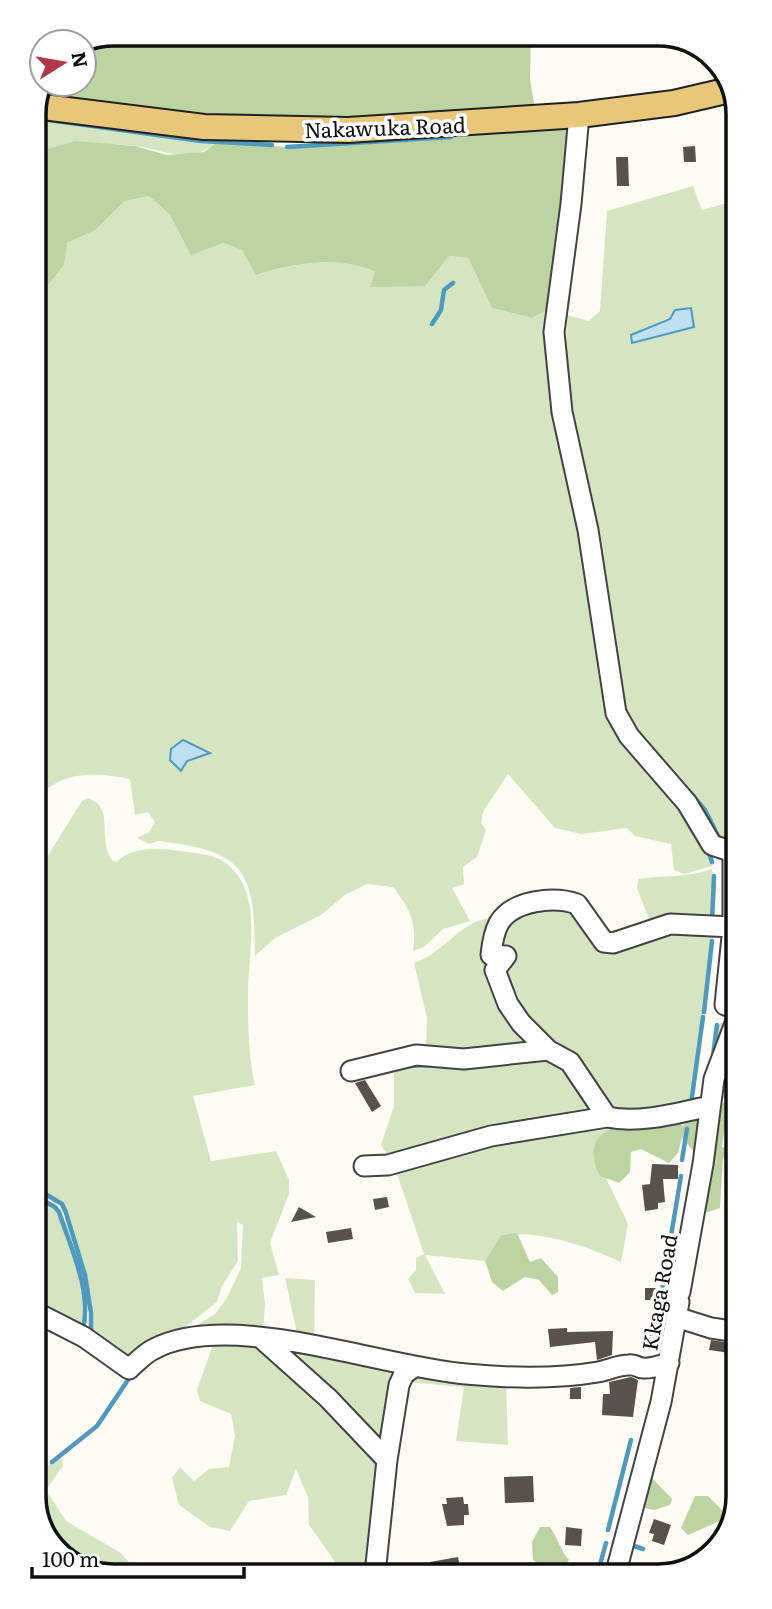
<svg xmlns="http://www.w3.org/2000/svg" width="772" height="1609" font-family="Literata,serif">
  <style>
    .green { fill: #d6e5c1; fill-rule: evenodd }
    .forest { fill: #bcd4a2 }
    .water { fill: #bfe0f0; stroke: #4e99be; stroke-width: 2 }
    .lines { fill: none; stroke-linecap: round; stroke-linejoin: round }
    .stream { stroke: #4e99be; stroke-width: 4.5 }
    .building { fill: #58514e }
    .minor-casing { stroke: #434343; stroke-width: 23 }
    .major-casing { stroke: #212121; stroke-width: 28 }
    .minor { stroke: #fff; stroke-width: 19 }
    .major { stroke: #e8c67a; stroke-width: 24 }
    .labels { text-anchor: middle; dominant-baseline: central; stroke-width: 7; stroke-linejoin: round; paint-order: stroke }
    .street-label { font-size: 21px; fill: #101010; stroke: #fff }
    .rim { fill: none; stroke: #101010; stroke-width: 3.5 }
  </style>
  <rect width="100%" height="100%" fill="#fefbf5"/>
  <path class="green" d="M33 118 79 126 217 142C189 165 167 151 136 146 108 142 61 147 34 153Z
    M693 186 702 210 730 202 735 218 737 867 691 790 646 745 622 707 572 416 566 355 567 315 589 321 600 311 607 211ZM691 308 694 327 632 343 643 329Z
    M149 196 170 215 191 254 223 243 242 250 257 275C294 263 339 255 375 272L370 286 449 256 468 258 492 308 532 318 547 310 603 691 703 834 714 862 712 866 684 874 674 870 671 844 635 836 627 828 582 834 555 828 508 774 483 812 481 823 486 830 477 857 463 867 464 884 452 888 470 921 443 929 424 947 413 951C417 923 410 909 393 887L367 884 345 895 321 915 275 938 255 956C255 871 246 851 158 841L150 844 137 838 149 832 155 822 148 812 135 815 130 779C95 772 58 770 35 802L34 290 43 292 67 243 95 229 125 201ZM183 740 209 753 187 761Z
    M88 798C116 807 96 840 113 861L117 862C131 846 160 848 181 851 193 853 212 854 223 861 265 890 248 951 248 993 248 1023 248 1056 255 1085L193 1096 211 1161 276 1151 289 1180V1194L270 1243 279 1275 262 1278 265 1304 263 1334 185 1332 215 1314 227 1298 241 1268 243 1225 237 1222 238 1261 222 1286 217 1302 181 1330 130 1362 89 1330C95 1289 74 1246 63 1207L37 1190 36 883 47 857 82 801Z
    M712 869 716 887 713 928 652 927 637 888 638 879C664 875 688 878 712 869Z
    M563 904 603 944 657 929 713 935 692 1110 610 1113 545 1043 500 974 503 926 528 907Z
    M488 918 493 921 487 958 538 1047 405 1055 426 1044 427 1018 414 963C442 954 458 924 488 918Z
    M737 1020V1096L705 1102 714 1028 720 1023Z
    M558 1057 599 1112 390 1160 381 1145 394 1106V1068Z
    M617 1123 594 1153 628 1224 621 1262C582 1245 545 1231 501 1235L485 1261 425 1255 445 1294 415 1293 408 1279 416 1270V1258L424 1254 395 1168 458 1150Z
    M37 1196C43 1199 51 1201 56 1206 72 1220 90 1310 84 1332L37 1311Z
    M285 1278 315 1280 314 1342 298 1338Z
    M250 1338 381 1456 373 1574H336L334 1560 309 1525 308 1497 296 1469 286 1495 249 1501 230 1531 210 1527 179 1505 172 1478 180 1467 194 1481 209 1469 229 1467 235 1436 231 1414 200 1401 197 1390 214 1342Z
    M268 1343 406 1368 382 1445Z
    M410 1373 506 1380 508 1445 456 1441 464 1387 405 1382Z
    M61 1455 63 1466 46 1490 66 1521 121 1553 140 1575 108 1576 64 1559 38 1522V1474Z"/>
  <path class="forest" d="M114 33H531L530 79 534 104 528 110 367 120 183 114 38 98 45 84H84V45Z
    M537 127 569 129 570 143 547 310 532 318 492 308 468 258 449 256 425 286 370 287 375 272C339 255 294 263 256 275L242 250 223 243 191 255 170 215 149 196 125 201 95 230 67 243 64 265 42 292 34 290V153L75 141 135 146 167 155 204 152 217 142 287 147 451 137Z
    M711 1102 728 1103 722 1147H738V1179L730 1172 723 1157 720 1208 708 1212 696 1210 698 1157 682 1137 678 1153 669 1163 641 1149 631 1152 630 1172 619 1183 600 1176C572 1119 642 1122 677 1120L683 1126 687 1113Z
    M517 1233 530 1262 541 1258 558 1277V1292L552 1295 539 1280 525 1277 503 1291 492 1282 485 1261 501 1235Z
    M651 1477 672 1499 670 1505 654 1510 645 1508 643 1497 645 1482Z
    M695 1496H708L723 1511 722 1520 688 1535 681 1528Z
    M540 1527H550C558 1538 560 1550 569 1560 559 1575 545 1569 533 1560L532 1542Z"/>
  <path class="water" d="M691 308 694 327 632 343 631 335 670 319 675 310Z
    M183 740 210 753 187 761 181 771 170 760 171 749Z"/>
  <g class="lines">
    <path class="stream" d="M34 118 201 141 272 145
      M287 147 451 137
      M432 324 441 310 444 290 453 283
      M687 789 705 810 720 840
      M708 850 712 862
      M712 922 714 876
      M704 1012 712 941
      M713 1057 717 1025
      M408 1066 428 1065
      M691 1104 703 1017
      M682 1160 687 1129
      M37 1189 62 1204 66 1213 85 1275 91 1313V1334
      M37 1197 55 1207 59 1212C71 1249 92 1291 83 1329
      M662 1290 681 1176
      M651 1334 655 1309
      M52 1462 97 1426 132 1374
      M608 1530 631 1440
      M628 1544 643 1549
      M598 1572 606 1543"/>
  </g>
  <path class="building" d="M695 146 696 162H684L683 147Z
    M616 157H628L629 186H617Z
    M365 1080 381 1106 372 1112 355 1083Z
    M652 1164 678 1165V1179H663L665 1202 658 1203V1209L645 1211 642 1185 650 1184Z
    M387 1197 389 1207 375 1210 373 1199Z
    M299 1207 316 1217 291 1222Z
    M351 1228 353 1239 328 1243 326 1232Z
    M645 1288H657V1300H645Z
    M567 1328V1332L613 1331 612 1355 597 1360 595 1342 550 1347 548 1329Z
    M711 1340 731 1343 730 1353 709 1350Z
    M631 1377 638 1380 633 1417 602 1415 603 1394H610L609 1382Z
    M581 1387V1399H570V1388Z
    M533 1476 534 1502 505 1503 504 1477Z
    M463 1497 464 1504H468L469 1515H464V1525L447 1526 442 1504H447L446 1498Z
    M654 1519 671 1525 664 1545 652 1541 654 1534 649 1533Z
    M566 1527 582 1529 581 1546 565 1545Z
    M458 1557 461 1572 432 1573 430 1562Z"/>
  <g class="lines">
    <g class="minor-casing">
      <path id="minor" d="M579 115 571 204 554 332 562 412 588 530 616 713 629 736 687 803 712 845 733 852V927L725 1005 737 1008
        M351 1071 416 1055 464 1059 548 1050
        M607 1117 570 1062 548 1050 521 1023 508 1004 495 970 506 956 491 955C492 945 494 932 499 923 513 900 554 896 577 904L604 942 613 943 670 924 733 927
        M364 1166 388 1165 491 1136 607 1117C640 1124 677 1113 710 1106
        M37 1313 84 1337 129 1369C137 1362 145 1353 154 1349 230 1309 381 1367 466 1374 508 1378 557 1379 598 1372 609 1370 618 1365 629 1365 636 1364 638 1368 643 1368 651 1369 662 1365 669 1363
        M676 1317 711 1328 738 1332
        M262 1339 328 1398 387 1460
        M616 1572 661 1402 679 1302 676 1295 680 1292 703 1164 714 1079 737 1018
        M375 1574 387 1460 399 1385 404 1374 414 1367"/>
    </g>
    <g class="major-casing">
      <path id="major" d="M35 106 204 127 348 130 579 115 674 103 734 89"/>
    </g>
    <use href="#minor" class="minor"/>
    <use href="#major" class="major"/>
  </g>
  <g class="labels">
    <g class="street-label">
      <text transform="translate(385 126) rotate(-2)">Nakawuka Road</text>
      <text transform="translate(658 1292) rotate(-80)">Kkaga Road</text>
    </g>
  </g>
  <path d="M0 0H772V1609H0ZM114 46H658A68 68 0 0 1 726 114V1496A68 68 0 0 1 658 1564H114A68 68 0 0 1 46 1496V114A68 68 0 0 1 114 46Z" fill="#fff" fill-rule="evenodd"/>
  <path class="rim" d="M114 46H658A68 68 0 0 1 726 114V1496A68 68 0 0 1 658 1564H114A68 68 0 0 1 46 1496V114A68 68 0 0 1 114 46Z"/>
  <g transform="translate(63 63) rotate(79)"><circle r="33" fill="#ffffff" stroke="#9f9f9f" stroke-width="2"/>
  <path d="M0-5L12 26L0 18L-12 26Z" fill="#b03845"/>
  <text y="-10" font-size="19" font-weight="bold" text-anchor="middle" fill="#101010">N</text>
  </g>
  <path d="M32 1567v10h212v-10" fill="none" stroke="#101010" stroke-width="3.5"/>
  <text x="42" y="1567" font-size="21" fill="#101010" stroke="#ffffff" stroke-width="5" paint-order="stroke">100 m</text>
</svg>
